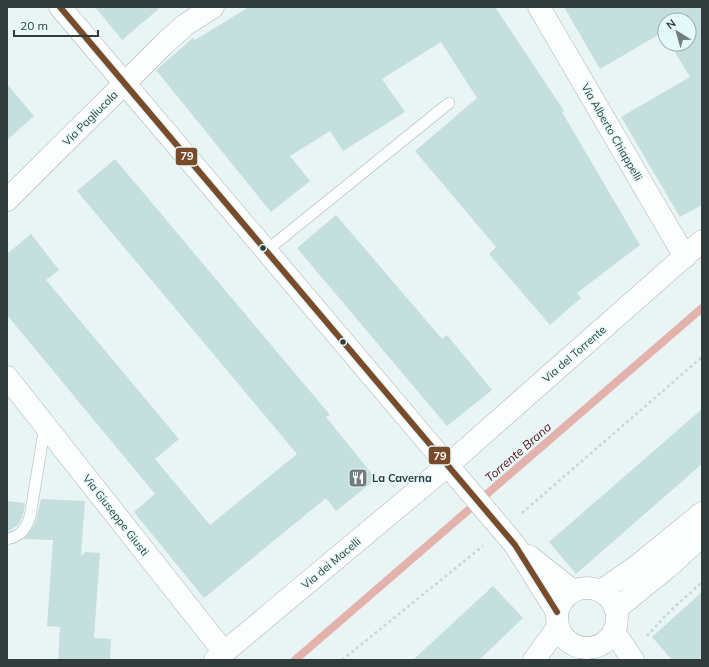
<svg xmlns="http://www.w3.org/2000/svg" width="709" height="667" font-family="Mulish,sans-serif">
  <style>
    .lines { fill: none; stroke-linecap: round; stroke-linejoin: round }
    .stream { stroke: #e3b2ac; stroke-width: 8 }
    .building { fill: #c5dede }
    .lane-casing { stroke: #aab4b4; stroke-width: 12 }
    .street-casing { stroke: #aab4b4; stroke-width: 23 }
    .secondary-casing { stroke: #aab4b4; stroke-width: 23 }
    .path { stroke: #d0d4d4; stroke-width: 2.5; stroke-dasharray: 3 3; stroke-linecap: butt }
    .lane { stroke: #fcfefe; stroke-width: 11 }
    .street { stroke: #fcfefe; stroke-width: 22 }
    .secondary { stroke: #fcfefe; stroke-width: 22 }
    .bus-1-casing { stroke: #e4fafa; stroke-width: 9 }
    .bus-1 { stroke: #7a4b2a; stroke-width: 6 }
    .bus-dot { fill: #333c3c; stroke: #e4fafa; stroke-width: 1.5 }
    .labels { text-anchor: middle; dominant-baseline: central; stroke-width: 3; stroke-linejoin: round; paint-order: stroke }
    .street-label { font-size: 11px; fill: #333c3c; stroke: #e4fafa }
    .poi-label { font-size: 11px; font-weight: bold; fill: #333c3c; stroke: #e4fafa; text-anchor: start }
    .water-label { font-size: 12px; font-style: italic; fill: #64080d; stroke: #e4fafa }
    .line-badge { stroke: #e4fafa; stroke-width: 1.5 }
    .badge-label { font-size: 11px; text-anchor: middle; font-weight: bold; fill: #fff }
  </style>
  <rect width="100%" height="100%" fill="#e9f5f5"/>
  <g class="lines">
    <path class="stream" d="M295 660 702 308"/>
  </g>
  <path class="building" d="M95 7H161L122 40Z
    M249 7H495L564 111 562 112 640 245 577 293 581 298 550 325 489 254 496 247 415 151 477 98 441 42 382 79 405 112 343 151 330 131 290 156 310 181 271 212 156 70 193 38 195 40Z
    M564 7H702V205L680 217 621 117 690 77 670 44H689V20H665V35L663 32 600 69Z
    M7 84 34 116 7 140Z
    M115 159 330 415 326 417 376 479 336 511 326 498 204 598 134 512 155 494 7 315V254L31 234 59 270 46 280 179 439 155 459 210 525 297 454 77 191Z
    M336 215 442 339 447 335 492 390 447 426 297 248Z
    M702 409V464L576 574 549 542Z
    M41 499 85 501 81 556 85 552 100 553 94 638 111 639 110 660H58L60 627 47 626 53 540 24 539 35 524Z
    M7 501 25 503 23 515 18 525 7 532Z
    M493 586 523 618 479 660H413Z
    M702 592V660H672L652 637Z"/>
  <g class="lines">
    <g class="lane-casing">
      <path id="lane" d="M266 251 449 103
        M7 539C21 536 25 530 30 517L45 425"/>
    </g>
    <g class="street-casing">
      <path id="street" d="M539 7 685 257
        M7 200 164 44 185 25 213 7
        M7 377 224 652
        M614 632 633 660
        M215 660 447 466 702 241"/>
    </g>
    <g class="secondary-casing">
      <path id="secondary" d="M60 7 515 545 557 612
        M529 556 573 591
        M557 618a30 30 0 1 1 60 0a30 30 0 1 1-60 0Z
        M601 591 637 566 702 513
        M616 609 668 567 702 536
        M534 660 558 627"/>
    </g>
    <path class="path" d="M522 513 702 357
      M647 636 667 614 702 582
      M342 660 483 546"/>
    <use href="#lane" class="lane"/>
    <use href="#street" class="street"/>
    <use href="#secondary" class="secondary"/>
    <g class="bus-1-casing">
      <path id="bus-1" d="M60 7 515 545 557 612"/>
    </g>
    <use href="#bus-1" class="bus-1"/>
  </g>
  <defs>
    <g id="restaurant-square" transform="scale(1)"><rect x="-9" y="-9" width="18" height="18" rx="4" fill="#737d7d" stroke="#e4fafa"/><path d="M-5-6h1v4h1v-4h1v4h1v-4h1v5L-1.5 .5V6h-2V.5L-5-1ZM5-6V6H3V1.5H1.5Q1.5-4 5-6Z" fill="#fff"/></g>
  </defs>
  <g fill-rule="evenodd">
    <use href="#restaurant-square" x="358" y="478"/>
  </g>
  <g class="bus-dot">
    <circle cx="263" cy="248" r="3.5"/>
    <circle cx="343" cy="342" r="3.5"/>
  </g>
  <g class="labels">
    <g class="street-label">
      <text transform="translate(90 118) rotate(-45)">Via Pagliucola</text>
      <text transform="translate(612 132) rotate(60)">Via Alberto Chiappelli</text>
      <text transform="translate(574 354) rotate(-41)">Via del Torrente</text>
      <text transform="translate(116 515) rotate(52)">Via Giuseppe Giusti</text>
      <text transform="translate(331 563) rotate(-40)">Via dei Macelli</text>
    </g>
    <g class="poi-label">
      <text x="372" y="478">La Caverna</text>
    </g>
    <g class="water-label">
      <text transform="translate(518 452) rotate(-41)">Torrente Brana</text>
    </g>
  </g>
  <g class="line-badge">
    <rect x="175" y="147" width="23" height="19" rx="4" fill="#7a4b2a"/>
    <rect x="428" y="446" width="23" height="19" rx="4" fill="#7a4b2a"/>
  </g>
  <g class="badge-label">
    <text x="187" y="160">79</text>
    <text x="440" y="460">79</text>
  </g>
  <rect width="709" height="667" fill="none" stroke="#333c3c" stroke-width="16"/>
  <g transform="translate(677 32) rotate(323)"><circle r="19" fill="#e4fafa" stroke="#9daeae"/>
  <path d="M0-3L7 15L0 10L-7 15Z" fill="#737d7d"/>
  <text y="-6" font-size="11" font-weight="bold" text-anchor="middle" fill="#333c3c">N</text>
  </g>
  <path d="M14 30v6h84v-6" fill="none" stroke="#333c3c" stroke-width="2"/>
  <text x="20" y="30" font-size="12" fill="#333c3c" stroke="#e4fafa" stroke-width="3" paint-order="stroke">20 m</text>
</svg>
